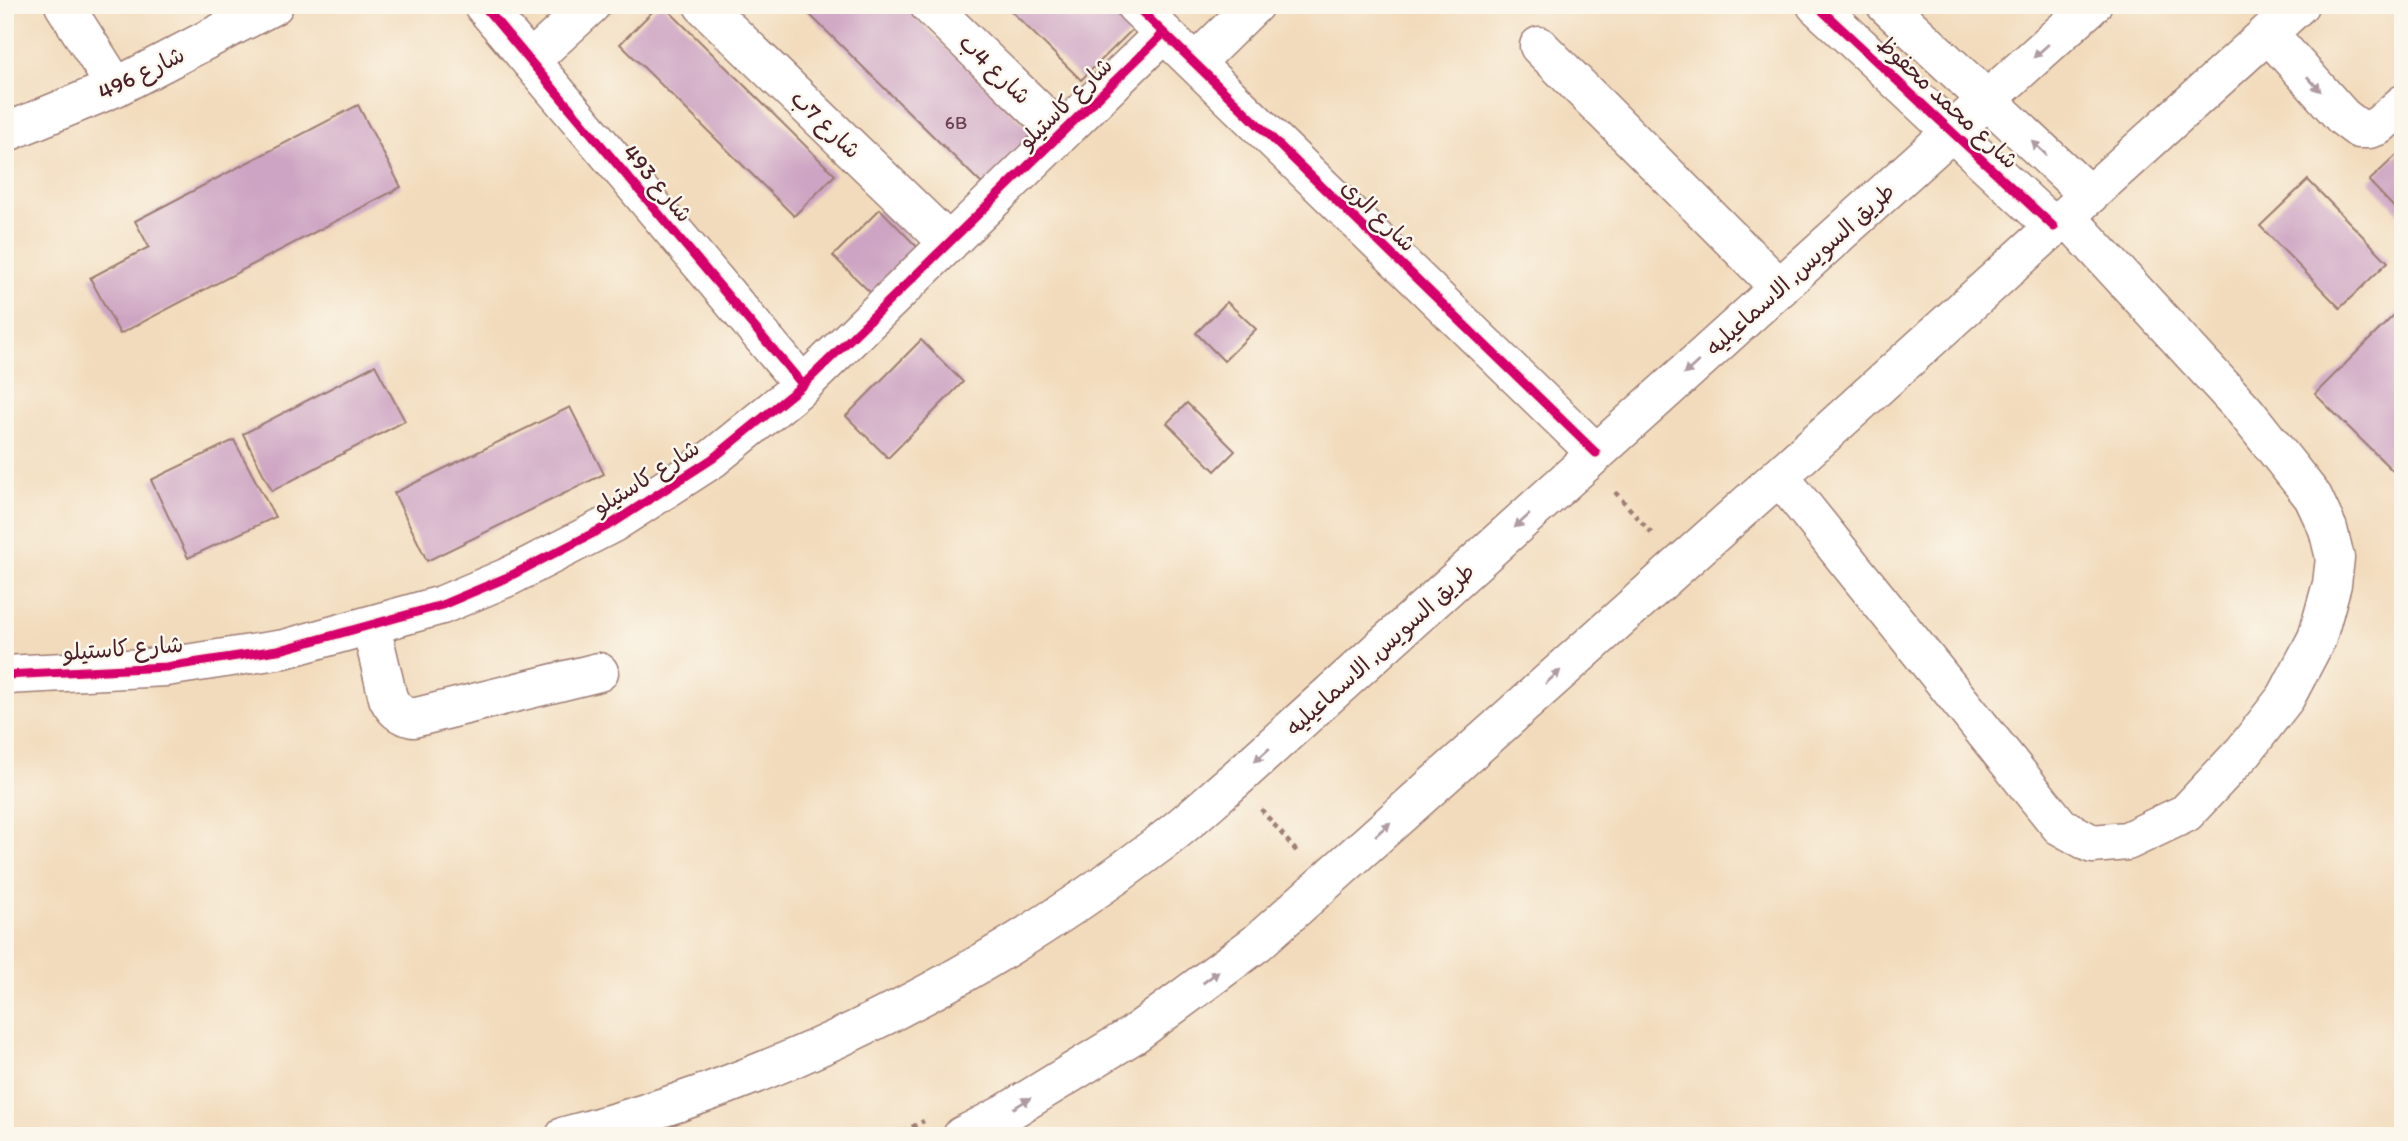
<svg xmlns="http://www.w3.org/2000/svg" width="2408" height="1141" font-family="Itim,'Playpen Sans Arabic',sans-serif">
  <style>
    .building { fill: #cda4c3 }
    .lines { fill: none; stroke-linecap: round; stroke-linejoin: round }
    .minor-casing { stroke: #9e7d74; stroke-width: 41 }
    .major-casing { stroke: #9e7d74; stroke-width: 41 }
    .path { stroke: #9e7d74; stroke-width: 4.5; stroke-dasharray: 5 5; stroke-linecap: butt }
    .minor { stroke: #fff; stroke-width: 38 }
    .major { stroke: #fff; stroke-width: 38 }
    .cycleway-casing { stroke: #fbf7ec; stroke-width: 13 }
    .cycleway { stroke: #d6006c; stroke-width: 9 }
    .oneway { fill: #ae9aa0 }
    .labels { text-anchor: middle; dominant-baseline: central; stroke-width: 5; stroke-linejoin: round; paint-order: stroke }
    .number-label { font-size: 19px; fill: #6b4051 }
    .street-label { font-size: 23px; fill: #4a1f2b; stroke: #fbf7ec }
  </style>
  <rect width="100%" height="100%" fill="#fbf7ec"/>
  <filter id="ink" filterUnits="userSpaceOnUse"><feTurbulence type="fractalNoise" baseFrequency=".0143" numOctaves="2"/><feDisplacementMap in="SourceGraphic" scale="14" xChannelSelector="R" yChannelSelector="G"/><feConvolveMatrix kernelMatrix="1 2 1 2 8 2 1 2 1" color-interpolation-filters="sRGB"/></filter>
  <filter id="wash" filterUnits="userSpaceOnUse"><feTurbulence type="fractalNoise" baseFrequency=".00686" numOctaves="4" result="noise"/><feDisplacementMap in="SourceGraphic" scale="28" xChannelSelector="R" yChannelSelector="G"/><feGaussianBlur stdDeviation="1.57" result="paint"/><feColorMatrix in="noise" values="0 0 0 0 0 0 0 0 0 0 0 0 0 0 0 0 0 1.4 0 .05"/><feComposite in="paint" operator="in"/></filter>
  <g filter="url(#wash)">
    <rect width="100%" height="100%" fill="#f2dbbc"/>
    <g id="blocks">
      <path class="building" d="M659 5H663L835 175 794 216 620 44Z
        M800 5H903L1043 143 992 194Z
        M1005 5H1109L1133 29 1081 80Z
        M358 105 401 187 120 334 90 278 149 247 135 221Z
        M2403 149V217L2369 181Z
        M2308 180 2388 262 2340 308 2260 226Z
        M880 209 922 252 876 298 833 256Z
        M1227 302 1256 329 1224 361 1196 333Z
        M2403 306V481L2315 394Z
        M921 340 963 382 888 458 846 416Z
        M375 365 405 421 272 491 243 434Z
        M1187 403 1235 451 1215 471 1167 423Z
        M570 407 604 474 427 561 394 493Z
        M234 440 275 517 188 558 151 480Z"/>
    </g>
  </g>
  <g filter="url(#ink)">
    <use href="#blocks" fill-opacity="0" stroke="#9e7d74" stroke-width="2"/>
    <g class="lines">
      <g class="minor-casing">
        <path id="minor" d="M64 5 116 87
          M483 5 803 385
          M703 5 949 243
          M929 5 1061 133
          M1135 5 1596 453
          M1816 5 2054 227
          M1886 5 2089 195
          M2268 33 2343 117 2359 129H2369L2378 126 2403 104
          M1539 46 1780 288
          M530 61 591 5
          M1195 63 1254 5
          M5 133 116 87 274 5
          M1779 476 2060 826 2092 844 2127 841 2186 813 2244 751 2286 697 2317 638 2332 584 2335 558 2328 529 2313 497 2245 411 2066 216
          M371 626 388 698C394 710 400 715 413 718L599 672
          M5 675 166 667 284 649 442 605 508 577 613 523 712 459 803 385 1164 33"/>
      </g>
      <g class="major-casing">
        <path id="major" d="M565 1136C784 1080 979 980 1159 844 1186 824 1210 801 1236 779L2092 5
          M962 1136 1001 1116 1133 1035 1257 943 1779 476 2299 5"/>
      </g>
      <path class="path" d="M1615 492 1653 535
        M1261 809 1298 853
        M894 1136 924 1121"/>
      <use href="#minor" class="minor"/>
      <use href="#major" class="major"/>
      <g class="cycleway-casing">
        <path id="cycleway" d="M483 5 803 385
          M1135 5 1596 453
          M1816 5 2054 227
          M5 675 166 667 284 649 442 605 508 577 613 523 712 459 803 385 1164 33"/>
      </g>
      <use href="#cycleway" class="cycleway"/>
    </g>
    <defs><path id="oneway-solid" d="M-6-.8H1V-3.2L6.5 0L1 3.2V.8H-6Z" transform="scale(1.75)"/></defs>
    <g class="oneway">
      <use href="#oneway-solid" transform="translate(2041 51) rotate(138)"/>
      <use href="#oneway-solid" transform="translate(2314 84) rotate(48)"/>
      <use href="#oneway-solid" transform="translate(2039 148) rotate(-137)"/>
      <use href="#oneway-solid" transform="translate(1691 368) rotate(138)"/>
      <use href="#oneway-solid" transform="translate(1522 521) rotate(138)"/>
      <use href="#oneway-solid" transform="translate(1553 677) rotate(-42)"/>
      <use href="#oneway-solid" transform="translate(1262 755) rotate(138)"/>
      <use href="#oneway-solid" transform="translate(1383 829) rotate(-42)"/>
      <use href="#oneway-solid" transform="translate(1211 977) rotate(-37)"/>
      <use href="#oneway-solid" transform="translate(1022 1103) rotate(-32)"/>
    </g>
  </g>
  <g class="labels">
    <g class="number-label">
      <text x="956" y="122">6B</text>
    </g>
    <g class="street-label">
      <text transform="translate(995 69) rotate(44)">شارع 4ب</text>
      <text transform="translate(141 73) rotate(-26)">شارع 496</text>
      <text transform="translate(1948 102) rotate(43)">شارع محمد محفوظ</text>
      <text transform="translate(1065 103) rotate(-44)">شارع كاستيلو</text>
      <text transform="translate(826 124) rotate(44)">شارع 7ب</text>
      <text transform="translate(658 183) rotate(50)">شارع 493</text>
      <text transform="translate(1379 215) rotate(44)">شارع الرى</text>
      <text transform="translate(1800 269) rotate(-42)">طريق السويس, الاسماعيليه</text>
      <text transform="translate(646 477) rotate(-32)">شارع كاستيلو</text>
      <text transform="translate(123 648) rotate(-4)">شارع كاستيلو</text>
      <text transform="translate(1380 649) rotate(-42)">طريق السويس, الاسماعيليه</text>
    </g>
  </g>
  <rect width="2408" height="1141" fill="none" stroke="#fbf7ec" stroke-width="28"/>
</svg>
